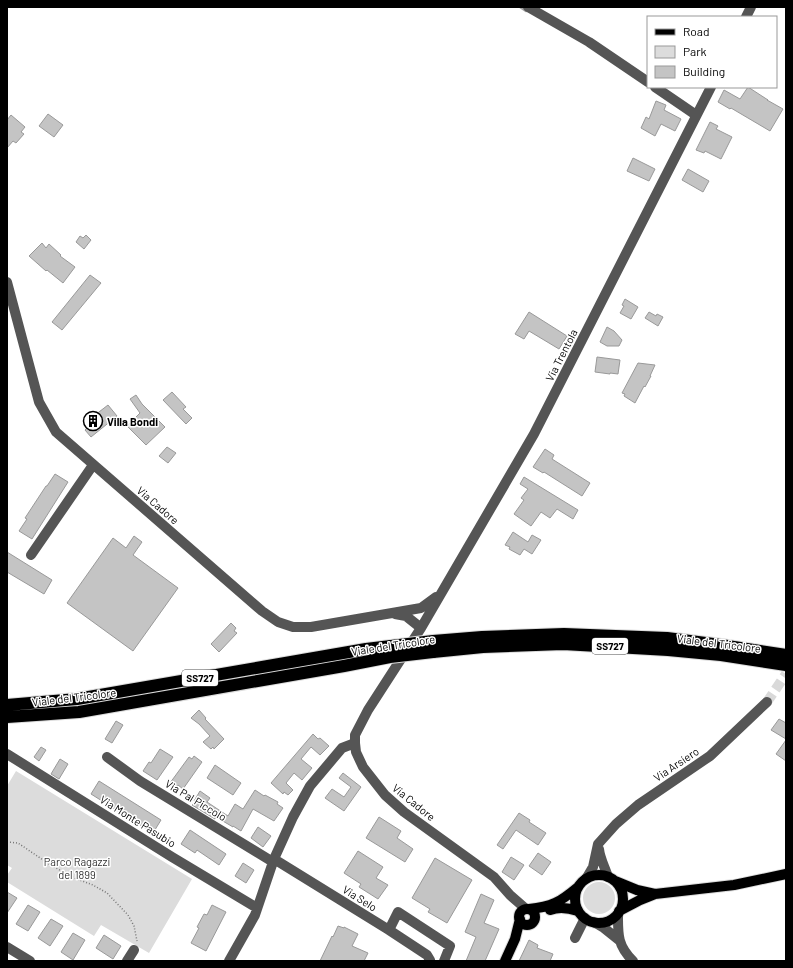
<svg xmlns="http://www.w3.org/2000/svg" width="793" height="968" font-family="Barlow,sans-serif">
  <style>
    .green { fill: #dcdcdc }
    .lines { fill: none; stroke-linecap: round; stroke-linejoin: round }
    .stream { stroke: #a3a3a3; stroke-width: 2.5 }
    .building { fill: #c4c4c4; stroke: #999 }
    .minor-tunnel { stroke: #d9d9d9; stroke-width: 10; stroke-dasharray: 10 5; stroke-linecap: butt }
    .major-casing { stroke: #dbdbdb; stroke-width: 12 }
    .highway-casing { stroke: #dbdbdb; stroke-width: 14 }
    .path { stroke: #777; stroke-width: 1.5; stroke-dasharray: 1 2; stroke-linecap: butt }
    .minor { stroke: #555; stroke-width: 10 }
    .major { stroke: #000; stroke-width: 10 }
    .highway { stroke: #000; stroke-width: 12 }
    .highway-bridge-casing { stroke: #dbdbdb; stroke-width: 14; stroke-linecap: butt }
    .highway-bridge { stroke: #000; stroke-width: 12 }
    .labels { text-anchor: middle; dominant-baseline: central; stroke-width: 3; stroke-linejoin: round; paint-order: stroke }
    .shield { fill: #fff; stroke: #4c4c4c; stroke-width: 1 }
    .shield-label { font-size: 10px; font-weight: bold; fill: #000 }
    .street-label { font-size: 11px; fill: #000; stroke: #fff }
    .poi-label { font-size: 11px; font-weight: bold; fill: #000; stroke: #fff; text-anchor: start }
    .park-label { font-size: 11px; fill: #333; stroke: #fff }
  </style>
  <rect width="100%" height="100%" fill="#fff"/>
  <path class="green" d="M16 771 192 879 149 953 101 925 94 936 7 882V875L12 868 7 865V786Z
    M583 898a16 16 0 1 1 32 0a16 16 0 1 1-32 0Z"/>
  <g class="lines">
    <path class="stream" d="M520 7 526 11"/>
  </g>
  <path class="building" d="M748 87 768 100H767L783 109 770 131 731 108 730 109 718 102 724 90 740 99Z
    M656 101 666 105 664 110 681 119 675 131 661 124 655 136 641 128 646 117 649 119Z
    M48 114 63 125 54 137 39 126Z
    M11 115 25 127 21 132 24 134 16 143 13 141 7 148V120Z
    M710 122 718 126 716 129 732 137 721 159 705 151 704 153 696 150Z
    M633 158 655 169 649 181 627 171Z
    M688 169 709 181 703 192 682 180Z
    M86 235 91 240 84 249 76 242 80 236 83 238Z
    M42 243 46 248 49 244 61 255 60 256 75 267 63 283 47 270 46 271 29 256Z
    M90 275 101 283 62 330 52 322Z
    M625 299 638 307 631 319 620 313 624 306 622 305Z
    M529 312 567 336 559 349 529 331 524 339 515 334Z
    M649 312 656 316 657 314 663 317 658 326 645 318Z
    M607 327 614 331 622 340 619 346H607L600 342Z
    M597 357 620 360 618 374 610 373V374L595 372Z
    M638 363 655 365 650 376H651L645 387 644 386 635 403 624 396 625 394 622 393Z
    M172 392 186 407 183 409 192 418 186 424 163 400Z
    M136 395 142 404 165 427 146 445 127 426 140 413 130 399Z
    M108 405 117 416 91 437 85 430 89 426 86 422Z
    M167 447 176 453 168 463 159 456Z
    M545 449 554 455 552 459 590 483 582 496 544 472 543 473 533 467Z
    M55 474 68 482 32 539 19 531 27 519 25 518 46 486H47Z
    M524 477 578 510 573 519 557 509 550 518 541 512 531 526 514 514 524 500 521 498 528 489 520 484Z
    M513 532 528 542 532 535 541 540 532 554 524 549 520 555 509 549 510 547 505 545Z
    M134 536 142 542 133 555 178 588 133 651 67 603 113 538 126 548Z
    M7 552 52 580 44 594 7 572Z
    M231 623 236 628 234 631 237 633 219 652 211 644Z
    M199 710 206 718 205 719 224 739 214 749 213 747 211 749 203 742 210 736 199 724 191 718Z
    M779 719 786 723V739L771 730Z
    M116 721 123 725 112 743 105 739Z
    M313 734 318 739 320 738 329 746 320 755 311 747 301 759 312 768 302 780 294 773 286 783 293 790 288 795 284 792 283 794 271 783Z
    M786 740V761L776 754Z
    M41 747 46 750 39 761 34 757Z
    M160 749 173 757 157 780 143 771 149 762 151 763Z
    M194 756 202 762 183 789 178 785 176 788 170 783 189 757 192 759Z
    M60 759 68 764 59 779 51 774Z
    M215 765 241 783 233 795 207 778Z
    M343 773 361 787 344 811 325 798 332 789 344 797 351 787 339 778Z
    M99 781 161 820 153 833 91 794Z
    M255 790 264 796 265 795 278 802 277 804 283 808 274 821 253 809 241 831 233 826V827L216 817 215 819 192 805 195 802 194 801 200 791 210 798 207 802 228 816 235 804 243 809Z
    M519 813 530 820 529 822 546 833 538 845 516 830 503 849 497 845Z
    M379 817 401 831 397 838 413 849 405 862 366 838Z
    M258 827 271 836 263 847 251 838Z
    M190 830 226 854 219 865 197 850 195 853 181 844Z
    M358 851 383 867 376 878 388 885 378 899 359 887 361 884 344 873Z
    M538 853 551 862 542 875 529 866Z
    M511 857 524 865 514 880 502 872Z
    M435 858 472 880 447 923 428 912 430 909 412 898Z
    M243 863 254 870 246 883 235 876Z
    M7 892 17 898 7 913Z
    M481 894 494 900 484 923 499 929 485 961H466L476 937 465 932Z
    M28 905 40 912 28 931 16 924Z
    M212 905 226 912 206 951 191 943 199 928 197 927 204 914 207 915Z
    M51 919 63 926 50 946 38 938Z
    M338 926 344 928V927L358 934 352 946 368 953 364 961H320L332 936 333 937Z
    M73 933 85 940 73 960 61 952Z
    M104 935 121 946 113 959 96 948Z
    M529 940 538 945 537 948 553 954 550 961H519Z"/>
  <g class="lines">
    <path class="minor-tunnel" d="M767 702 786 674"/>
    <g class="major-casing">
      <path id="major" d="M575 899a24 24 0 1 1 48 0a24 24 0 1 1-48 0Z
        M615 881 637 890 655 894
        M529 909C552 907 560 902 578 887
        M519 917a8 8 0 1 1 16 0a8 8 0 1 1-16 0Z
        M550 910C560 906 569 908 578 911
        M619 911 640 900 655 894 734 885 786 874
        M505 961 515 939 520 919"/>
    </g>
    <g class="highway-casing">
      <path id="highway" d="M433 641 482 637 564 634 667 638 721 645 786 655
        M433 652 483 647 563 644 668 650 721 655 786 665
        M7 705 77 699 366 649 391 646
        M7 717 79 712 344 666 390 657"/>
    </g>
    <path class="path" d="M7 842 18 843 49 864 74 878 93 885 107 893 128 915 134 926 137 941"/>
    <path class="minor" d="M528 7 589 42 648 82
      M746 17 751 7
      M655 87 696 115
      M7 282 39 402 56 432 262 611 278 622 293 627H311L421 608 436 597
      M31 555 93 465
      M395 614 406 616 421 628
      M7 754 172 857 257 908
      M107 757 140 781 273 862
      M599 849C600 859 605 867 608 877
      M274 859 389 930 427 955 430 960 429 961
      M586 879 593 867 598 844 616 824 638 805 710 756 767 702
      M526 909 510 895 494 877 404 812 385 795 363 767 356 752 355 743V735L368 710 421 628 534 434 711 87
      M618 914C618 934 617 945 633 961
      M594 922 604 928 619 940
      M389 930 398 912 450 946 444 961
      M575 938 585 918
      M7 947 30 961
      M127 961 134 950
      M229 961 255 915 274 859 293 817 310 786 342 748 355 743"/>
    <use href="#major" class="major"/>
    <use href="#highway" class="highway"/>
    <g class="highway-bridge-casing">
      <path id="highway-bridge" d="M391 646 433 641
        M390 657 433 652"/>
    </g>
    <use href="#highway-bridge" class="highway-bridge"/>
  </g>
  <defs>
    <g id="building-ring" transform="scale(1)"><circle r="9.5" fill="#fff" stroke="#000" stroke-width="1.5"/><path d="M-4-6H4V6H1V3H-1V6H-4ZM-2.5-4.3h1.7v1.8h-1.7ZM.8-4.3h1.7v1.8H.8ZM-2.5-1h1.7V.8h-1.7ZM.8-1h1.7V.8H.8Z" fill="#000"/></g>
  </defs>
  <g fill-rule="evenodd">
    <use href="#building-ring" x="93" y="421"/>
  </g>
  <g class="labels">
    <g class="shield">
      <rect x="592" y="638" width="36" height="16" rx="3"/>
      <rect x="182" y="670" width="36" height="16" rx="3"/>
    </g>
    <g class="shield-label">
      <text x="610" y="646">SS727</text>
      <text x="200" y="678">SS727</text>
    </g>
    <g class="street-label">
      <text transform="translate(561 355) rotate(-63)">Via Trentola</text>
      <text transform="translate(158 505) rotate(41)">Via Cadore</text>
      <text transform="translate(719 643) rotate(7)">Viale del Tricolore</text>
      <text transform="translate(393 645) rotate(-9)">Viale del Tricolore</text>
      <text transform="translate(74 697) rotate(-7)">Viale del Tricolore</text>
      <text transform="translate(676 764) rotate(-34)">Via Arsiero</text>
      <text transform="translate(196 800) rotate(31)">Via Pal Piccolo</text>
      <text transform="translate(414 802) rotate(39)">Via Cadore</text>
      <text transform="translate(138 821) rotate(32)">Via Monte Pasubio</text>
      <text transform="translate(360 898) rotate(32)">Via Selo</text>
    </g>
    <g class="poi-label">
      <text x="107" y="421">Villa Bondi</text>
    </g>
    <g class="park-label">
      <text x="77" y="861">Parco Ragazzi<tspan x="77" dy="13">del 1899</tspan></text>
    </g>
  </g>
  <rect width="793" height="968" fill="none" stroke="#000000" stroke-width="16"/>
  <rect x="647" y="16" width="130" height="72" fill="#ffffff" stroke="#999999"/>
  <rect x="655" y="29" width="20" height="6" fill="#000000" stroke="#999999"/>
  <text x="683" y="36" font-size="12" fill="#000000">Road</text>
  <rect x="655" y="46" width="20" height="12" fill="#dcdcdc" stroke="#999999"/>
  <text x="683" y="56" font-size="12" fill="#000000">Park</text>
  <rect x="655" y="66" width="20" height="12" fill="#c4c4c4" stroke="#999999"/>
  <text x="683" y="76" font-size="12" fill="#000000">Building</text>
</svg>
